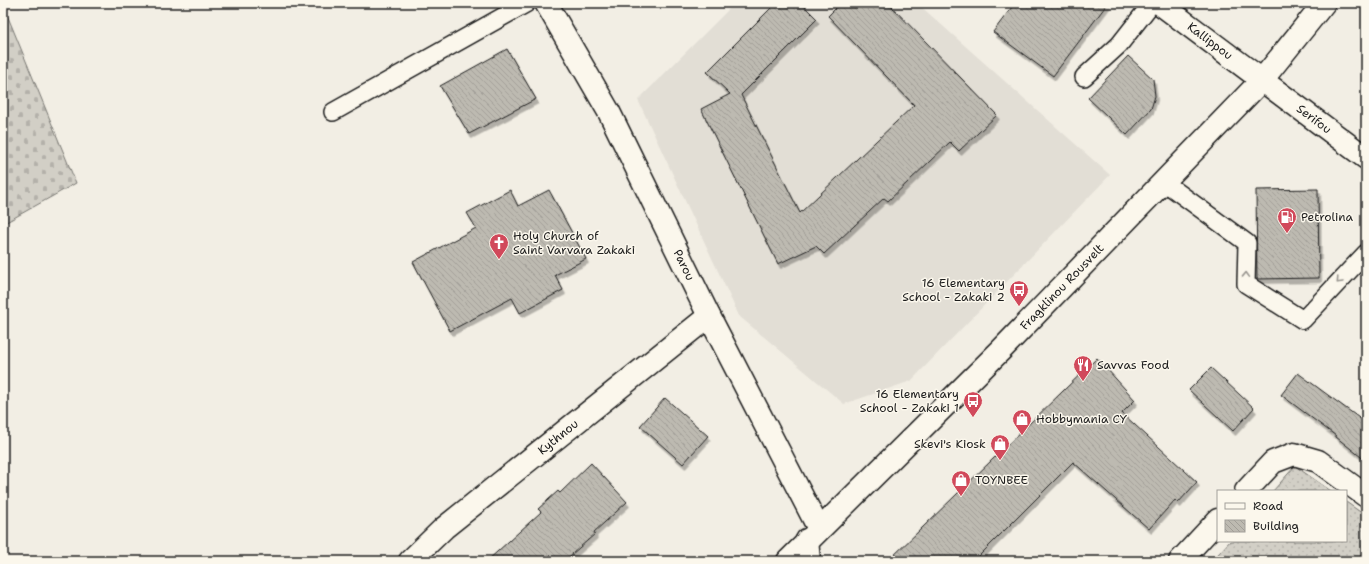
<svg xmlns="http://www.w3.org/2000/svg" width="1369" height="564" font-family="'Shantell Sans',sans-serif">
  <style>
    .built { fill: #e2ded5 }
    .grass { fill: url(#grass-dots); stroke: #777671 }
    .cemetery { fill: url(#cemetery-stones); stroke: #777671 }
    .building { fill: url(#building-back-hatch); stroke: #1c1c1c; filter: url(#shadow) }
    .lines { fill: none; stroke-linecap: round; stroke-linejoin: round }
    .service-casing { stroke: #1c1c1c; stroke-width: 20 }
    .minor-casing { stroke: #1c1c1c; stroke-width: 25 }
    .tertiary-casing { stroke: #1c1c1c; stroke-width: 25 }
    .secondary-casing { stroke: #1c1c1c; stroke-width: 25 }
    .service { stroke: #fbf7ec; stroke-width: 17 }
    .minor { stroke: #fbf7ec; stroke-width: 22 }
    .tertiary { stroke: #fbf7ec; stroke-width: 22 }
    .secondary { stroke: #fbf7ec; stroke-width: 22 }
    .oneway { stroke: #97948e }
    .labels { text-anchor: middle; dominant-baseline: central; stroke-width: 3; stroke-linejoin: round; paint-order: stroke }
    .street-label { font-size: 12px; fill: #1c1c1c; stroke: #fbf7ec }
    .poi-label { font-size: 12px; fill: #1c1c1c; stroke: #fbf7ec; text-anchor: start }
  </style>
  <defs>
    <pattern id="grass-dots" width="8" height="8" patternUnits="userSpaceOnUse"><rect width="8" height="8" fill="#d2cfc6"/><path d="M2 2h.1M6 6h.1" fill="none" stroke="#b4b1aa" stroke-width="1.8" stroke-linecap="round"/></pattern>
    <pattern id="cemetery-stones" width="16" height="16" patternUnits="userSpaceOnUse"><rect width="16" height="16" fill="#d2cfc6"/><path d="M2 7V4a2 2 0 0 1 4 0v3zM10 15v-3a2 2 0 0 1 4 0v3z" fill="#b4b1aa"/></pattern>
    <pattern id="building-back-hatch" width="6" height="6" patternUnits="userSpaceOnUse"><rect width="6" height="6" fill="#bdbab1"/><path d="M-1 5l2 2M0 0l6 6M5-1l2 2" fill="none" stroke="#a29f98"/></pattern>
    <filter id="shadow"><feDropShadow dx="2.5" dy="4.5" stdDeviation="0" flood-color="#0004"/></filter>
  </defs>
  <rect width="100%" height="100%" fill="#f2eee4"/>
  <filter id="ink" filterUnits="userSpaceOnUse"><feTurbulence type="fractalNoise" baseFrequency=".025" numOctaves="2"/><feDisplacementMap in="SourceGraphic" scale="8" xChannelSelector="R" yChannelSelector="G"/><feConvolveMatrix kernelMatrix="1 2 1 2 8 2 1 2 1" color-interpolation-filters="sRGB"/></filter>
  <g filter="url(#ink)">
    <path class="built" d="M735 3H917L1110 175 911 381 844 404 739 316 638 100Z"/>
    <path class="grass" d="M1295 466 1331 491H1273Z
      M1346 502 1366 516V561H1212L1230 541H1346Z"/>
    <path class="cemetery" d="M3 5 76 183 3 224Z"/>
    <path class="building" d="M776 3H801L817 19 741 95 800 213 914 105 828 16 841 3H888L997 115 959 151 950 142 888 201 884 198 824 254 816 246 778 264 701 109 730 94 707 72Z
      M1015 3H1108L1053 76 993 32Z
      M507 49 536 99 469 134 440 86Z
      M1128 56 1153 79 1155 96 1151 109 1127 135 1088 98Z
      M1318 189 1319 278 1257 279 1256 190Z
      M510 190 518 206 549 190 586 259 555 275 563 290 520 313 512 298 450 331 413 262 476 228 467 213Z
      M1097 358 1135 400 1122 413 1197 482 1178 503 1175 500 1149 529 1073 462 974 561H888Z
      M1211 368 1254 408 1233 431 1189 390Z
      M1298 373 1366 423V461L1336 437V436L1281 395Z
      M665 398 708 436 683 464 640 426Z
      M591 463 627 502 594 532 595 534 564 561H487L541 512 538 509 558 491 560 493Z"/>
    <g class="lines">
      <g class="service-casing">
        <path id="service" d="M1084 77 1119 45 1152 3
          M333 112 527 3
          M1164 182 1247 243 1246 284 1303 320 1366 253"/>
      </g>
      <g class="minor-casing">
        <path id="minor" d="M1246 491 1273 462 1294 454 1318 461 1366 496
          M410 561 444 528 709 316
          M1180 561 1218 520"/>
      </g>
      <g class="tertiary-casing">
        <path id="tertiary" d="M546 3 609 112 709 316 819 529
          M1159 3 1366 158
          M807 540 809 561"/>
      </g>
      <g class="secondary-casing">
        <path id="secondary" d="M788 561 1001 350 1262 80 1324 3"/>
      </g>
      <use href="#service" class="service"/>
      <use href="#minor" class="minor"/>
      <use href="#tertiary" class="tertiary"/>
      <use href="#secondary" class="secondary"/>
    </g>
    <defs><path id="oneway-chevron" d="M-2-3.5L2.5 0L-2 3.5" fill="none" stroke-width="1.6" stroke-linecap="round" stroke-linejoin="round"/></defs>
    <g class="oneway">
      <use href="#oneway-chevron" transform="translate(1246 275) rotate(-88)"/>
      <use href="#oneway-chevron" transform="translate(1339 281) rotate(133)"/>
    </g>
  </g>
  <defs>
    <g id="fuel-pin" transform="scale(1)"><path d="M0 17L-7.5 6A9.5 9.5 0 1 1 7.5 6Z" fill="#d1495b" stroke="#fbf7ec"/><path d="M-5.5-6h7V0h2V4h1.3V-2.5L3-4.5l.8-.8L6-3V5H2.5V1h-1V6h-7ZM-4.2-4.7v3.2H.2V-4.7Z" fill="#fff"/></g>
    <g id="church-pin" transform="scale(1)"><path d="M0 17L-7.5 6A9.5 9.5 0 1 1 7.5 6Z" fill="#d1495b" stroke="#fbf7ec"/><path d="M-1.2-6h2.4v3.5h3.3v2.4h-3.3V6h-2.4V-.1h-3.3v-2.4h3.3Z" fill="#fff"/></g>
    <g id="bus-pin" transform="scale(1)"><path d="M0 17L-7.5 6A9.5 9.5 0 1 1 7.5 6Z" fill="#d1495b" stroke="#fbf7ec"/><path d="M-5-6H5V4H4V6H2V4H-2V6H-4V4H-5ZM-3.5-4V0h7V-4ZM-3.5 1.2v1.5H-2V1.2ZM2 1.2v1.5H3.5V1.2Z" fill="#fff"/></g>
    <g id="restaurant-pin" transform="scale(1)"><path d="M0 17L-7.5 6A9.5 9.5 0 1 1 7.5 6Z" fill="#d1495b" stroke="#fbf7ec"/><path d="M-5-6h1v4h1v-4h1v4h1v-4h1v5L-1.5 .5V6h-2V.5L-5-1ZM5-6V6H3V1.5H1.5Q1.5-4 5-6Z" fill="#fff"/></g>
    <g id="shop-pin" transform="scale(1)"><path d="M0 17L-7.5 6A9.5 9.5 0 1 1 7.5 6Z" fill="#d1495b" stroke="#fbf7ec"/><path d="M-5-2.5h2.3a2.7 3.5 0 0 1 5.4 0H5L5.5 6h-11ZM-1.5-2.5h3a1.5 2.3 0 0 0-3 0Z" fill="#fff"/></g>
  </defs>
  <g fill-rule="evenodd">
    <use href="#fuel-pin" x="1287" y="217"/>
    <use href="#church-pin" x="499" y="243"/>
    <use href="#bus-pin" x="1019" y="290"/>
    <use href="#restaurant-pin" x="1083" y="365"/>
    <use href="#bus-pin" x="973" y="401"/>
    <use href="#shop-pin" x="1022" y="419"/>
    <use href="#shop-pin" x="1000" y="444"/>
    <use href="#shop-pin" x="961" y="480"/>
  </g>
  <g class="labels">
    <g class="street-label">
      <text transform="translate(1210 41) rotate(37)">Kallippou</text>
      <text transform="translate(1314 119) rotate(37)">Serifou</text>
      <text transform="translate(684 265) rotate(64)">Parou</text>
      <text transform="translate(1062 287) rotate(-46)">Fragklinou Rousvelt</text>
      <text transform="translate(558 437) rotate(-39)">Kythnou</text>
    </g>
    <g class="poi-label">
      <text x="1301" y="217">Petrolina</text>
      <text x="513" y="236">Holy Church of<tspan x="513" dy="14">Saint Varvara Zakaki</tspan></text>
      <text x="1005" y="283" text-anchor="end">16 Elementary<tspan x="1005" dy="14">School - Zakaki 2</tspan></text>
      <text x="1097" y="365">Savvas Food</text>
      <text x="959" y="394" text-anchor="end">16 Elementary<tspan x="959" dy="14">School - Zakaki 1</tspan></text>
      <text x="1036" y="419">Hobbymania CY</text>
      <text x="986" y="444" text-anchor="end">Skevi's Kiosk</text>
      <text x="975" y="480">TOYNBEE</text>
    </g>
  </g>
  <rect width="1369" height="564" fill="none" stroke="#fbf7ec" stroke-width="16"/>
  <rect x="8" y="8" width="1353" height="548" fill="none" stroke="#1c1c1c" stroke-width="1.5" filter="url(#ink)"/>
  <rect x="1217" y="490" width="130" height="52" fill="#fbf7ec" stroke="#a29f99"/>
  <rect x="1225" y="503" width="20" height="6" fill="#fbf7ec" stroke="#a29f99"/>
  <text x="1253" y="510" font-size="12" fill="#1c1c1c">Road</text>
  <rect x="1225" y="520" width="20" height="12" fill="url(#building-back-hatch)" stroke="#a29f99"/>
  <text x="1253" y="530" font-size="12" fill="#1c1c1c">Building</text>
</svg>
